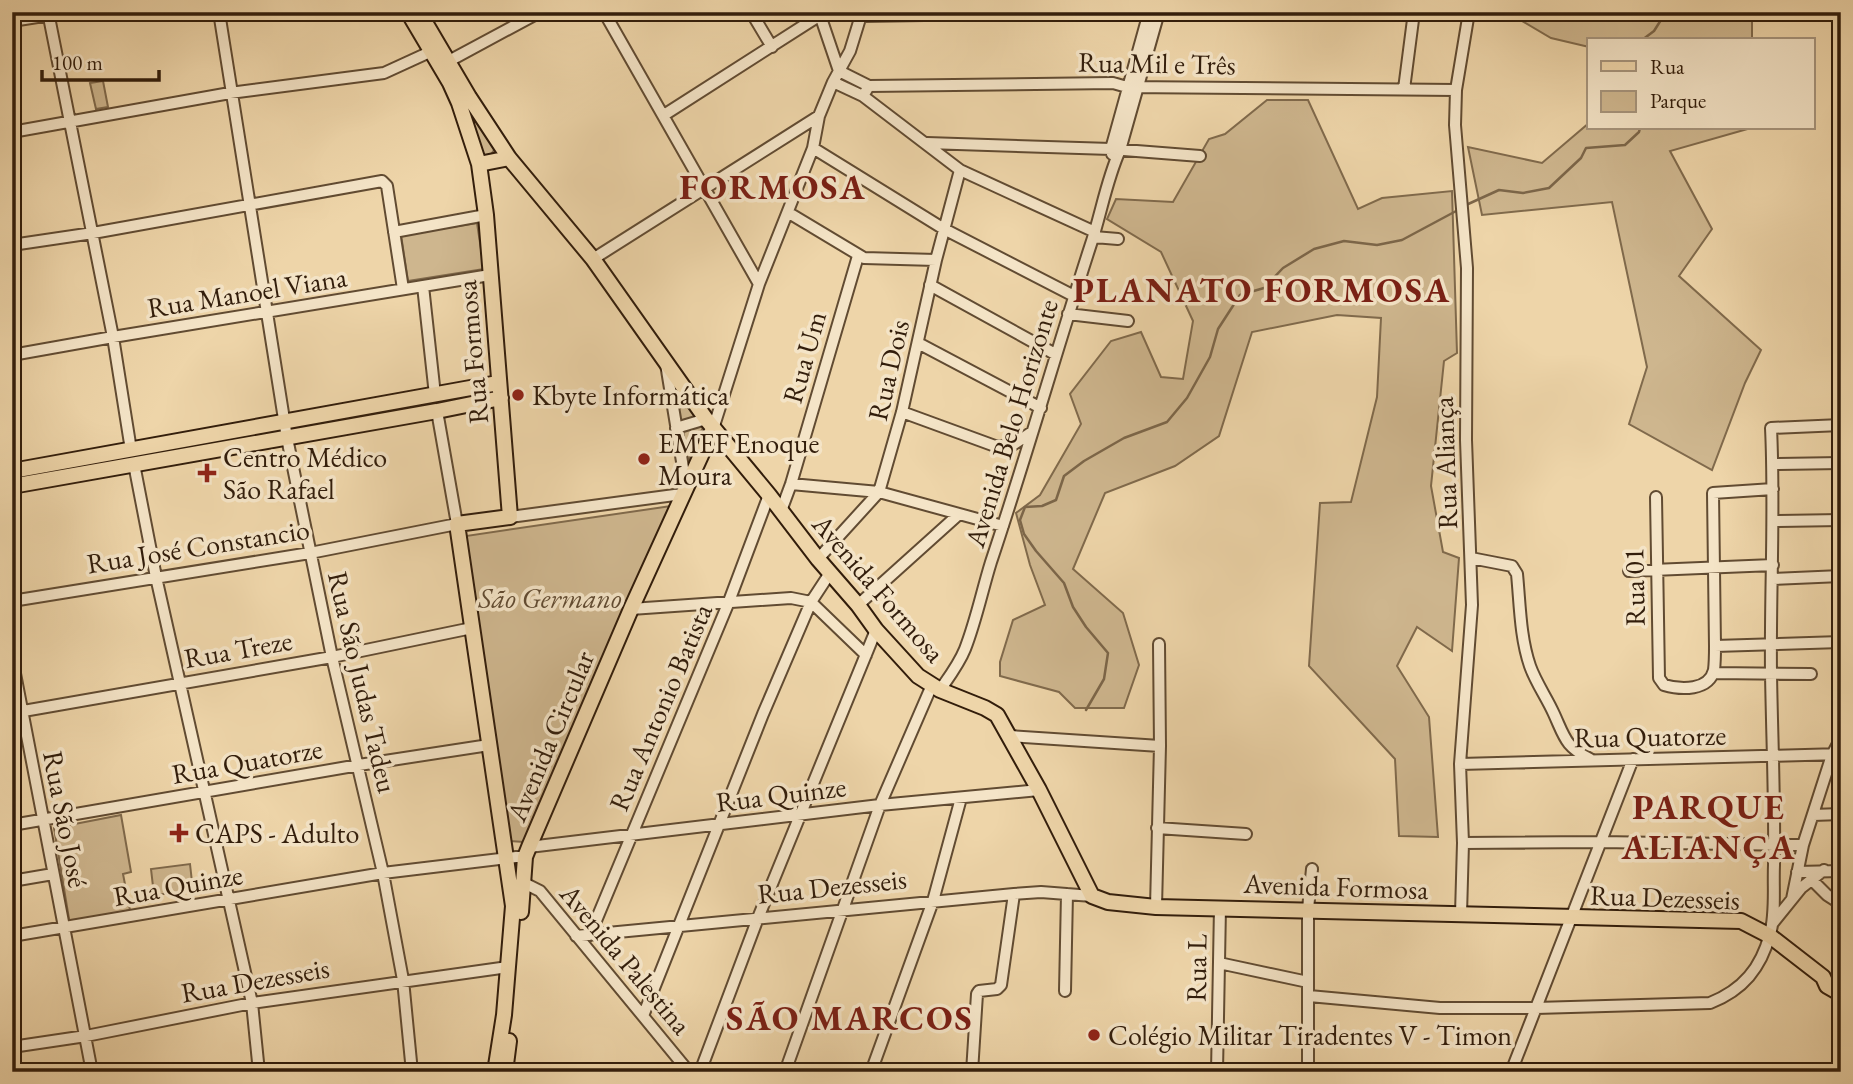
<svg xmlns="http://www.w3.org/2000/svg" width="1853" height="1084" font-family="'EB Garamond',serif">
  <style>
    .green { fill: #ceb68e; stroke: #806a4c; stroke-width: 2 }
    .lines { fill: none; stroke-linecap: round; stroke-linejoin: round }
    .stream { stroke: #7c6649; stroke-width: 2.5 }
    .minor-casing { stroke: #614b32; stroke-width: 14 }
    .major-casing { stroke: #321d0b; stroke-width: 18 }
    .minor { stroke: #f4e4c7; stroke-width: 10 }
    .major { stroke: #eed5a9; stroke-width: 14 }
    .poi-dot { fill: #8f2418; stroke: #f4e4c7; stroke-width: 2.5 }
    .labels { text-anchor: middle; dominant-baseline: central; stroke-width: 7; stroke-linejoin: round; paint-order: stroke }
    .street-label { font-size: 28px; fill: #321d0b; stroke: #f4e4c7 }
    .poi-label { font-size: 28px; fill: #321d0b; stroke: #f4e4c7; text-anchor: start }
    .park-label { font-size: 28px; font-style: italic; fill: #614b32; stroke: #f4e4c7 }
    .district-label { font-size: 35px; font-weight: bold; letter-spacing: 2px; fill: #7a1f14; stroke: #f4e4c7 }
  </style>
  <rect width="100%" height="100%" fill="#eed5a9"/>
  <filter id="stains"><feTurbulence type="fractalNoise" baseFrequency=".00286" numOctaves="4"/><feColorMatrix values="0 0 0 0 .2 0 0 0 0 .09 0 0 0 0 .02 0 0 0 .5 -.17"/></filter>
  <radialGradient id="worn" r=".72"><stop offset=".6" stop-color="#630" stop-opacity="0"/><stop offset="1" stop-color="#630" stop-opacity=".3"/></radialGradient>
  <path class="green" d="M1507 12H1752V40H1589V47L1551 38Z
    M103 81 108 107 96 109 90 83Z
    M1267 100H1308L1358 209 1382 198 1452 191 1457 353 1444 361 1431 486 1443 552 1459 558 1452 651 1417 627 1397 666 1429 717 1438 837 1399 836 1395 759 1309 666 1320 503 1351 502 1377 397 1381 318 1337 315 1252 332 1219 436 1175 466 1105 493 1073 569 1123 613 1139 665 1124 708H1075L1059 692 1000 676V662L1013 620 1045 605 1030 565 1016 513 1040 495 1081 424 1070 394 1111 341 1141 332 1161 377 1183 379 1193 321 1161 252 1107 219 1116 199 1173 202 1209 139 1225 134Z
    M468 103 496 147 490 156 483 155 465 104Z
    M1589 123V128H1751L1670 151 1712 229 1679 276 1761 350 1745 383 1712 470 1629 424 1647 367 1612 202 1482 215 1468 147 1542 163Z
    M477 223 484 269 408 281 401 235Z
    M675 387 704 425 686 465Z
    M671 506 524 842 510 841 466 536Z
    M121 815 131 872 123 874 130 910 70 925 54 828Z
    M190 864 193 891 154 895 151 869Z"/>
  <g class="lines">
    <path class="stream" d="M1642 40 1654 31 1666 12
      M1466 205 1499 190 1523 193 1549 188 1581 158 1586 148 1625 145 1639 132 1640 128
      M1086 710 1104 679 1108 653 1086 627 1073 607 1064 583 1036 551 1024 534 1020 520 1025 507 1042 506 1056 500 1064 476 1084 461 1124 438 1167 422 1187 398 1210 357 1218 329 1240 295 1264 288 1283 268 1314 249 1344 241 1377 245 1402 240 1458 210"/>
    <g class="minor-casing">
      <path id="minor" d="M48 12 113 337 131 450
        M219 12 287 438 332 657 383 873 403 980 412 1072
        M604 12 759 284
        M751 12 772 47
        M819 12 839 71
        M1234 12 1321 14
        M862 16 1112 12
        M12 21 69 12
        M449 61 540 12
        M839 71 869 86
        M833 82 863 96 960 170 1095 232
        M1404 89 1414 12
        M863 96 869 86 1113 83 1127 87 1456 90
        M664 115 825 12
        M12 132 230 93 384 73 432 51
        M927 143 1111 149 1200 156
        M813 148 944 229 1074 296
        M1112 154 1111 149 1149 12
        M789 213 864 258 936 260
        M394 232 486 215
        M1094 237 1118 239
        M12 245 93 233 382 181 387 186 403 289
        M593 259 819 116
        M930 285 1055 354
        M423 286 435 395
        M1068 314 1128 321
        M918 343 1041 408
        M12 355 113 337 490 275
        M666 364 686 486
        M902 412 995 446H1011L1032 432
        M676 428 706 419
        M713 429 759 284 813 148 819 116 833 82 850 51 862 12
        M134 464 156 577 252 1003 259 1072
        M1773 464 1841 463
        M791 484 879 492 1003 526
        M1773 489 1713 493 1715 646 1841 642
        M1656 497 1659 678 1664 685C1681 690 1709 691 1714 670 1715 662 1715 654 1715 646
        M781 511 791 484 858 256
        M510 517 682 494
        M1773 521 1841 520
        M1471 558 1512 566 1517 574C1520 604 1520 637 1530 666 1536 683 1547 698 1554 714 1565 738 1565 746 1590 759
        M818 559 879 492 902 412 936 260 960 170
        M1629 571 1773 565
        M1773 579 1841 576
        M12 601 310 553 457 524 437 411
        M858 605 958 515
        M631 609 791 598 811 602 866 655
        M12 658 92 1072
        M1714 673 1811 674
        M940 690C949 677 959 664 965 649 976 621 982 591 991 562 1026 458 1056 352 1090 247 1101 215 1106 181 1120 150L1159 12
        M12 713 332 657 472 628
        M1010 736 1160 746
        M1460 764 1841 754
        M1813 815 1841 814
        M12 825 359 765 489 745
        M1157 828 1246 834
        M1463 843 1600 842 1803 845
        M529 847 880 805 1039 790
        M1797 872 1841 871
        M1811 879 1827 895 1841 904
        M12 881 53 874
        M522 882 540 891 689 1072
        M1792 899 1803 845 1832 755 1841 738
        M1156 907 1160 746 1159 644
        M1461 914 1463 843 1460 764 1472 605 1466 440 1467 268 1455 125 1456 90 1469 12
        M1772 924 1801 888 1824 870
        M590 935 728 604 769 495
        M12 936 383 873 516 857H525
        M576 936 1014 894 1041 892 1092 896
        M1219 963 1308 982
        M1065 991 1067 894
        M1309 996 1440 1008H1536L1710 1003C1743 990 1761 968 1770 934 1776 913 1773 887 1774 865 1775 801 1772 737 1771 673 1770 591 1775 510 1771 428L1841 425
        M643 1016 763 714 811 602 830 573
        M12 1047 86 1036 252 1003 508 967
        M700 1072 758 918 876 630
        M785 1072 880 805 932 685
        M871 1072 933 901 961 798
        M972 1072 977 994 979 991 997 989 1001 985 1014 894
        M1217 1072 1220 907
        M1308 1072V909L1312 869
        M1511 1072 1633 759"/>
    </g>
    <g class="major-casing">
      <path id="major" d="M408 12 450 83 459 103 479 164 486 215 510 517 457 524 513 906 504 1015 495 1072
        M419 12 469 97 509 158 593 259 706 419 769 495 818 559 858 605 876 630 918 676 940 690 985 708 997 715 1039 790 1092 896 1108 902 1156 907 1741 921 1770 936 1823 977 1827 986 1841 994
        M479 164 509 158
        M12 471 498 383
        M12 486 437 411 501 398
        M521 912 525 857 529 847 631 609 713 429
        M505 1072 509 1041"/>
    </g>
    <use href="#minor" class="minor"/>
    <use href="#major" class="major"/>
  </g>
  <g class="poi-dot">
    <circle cx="518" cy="395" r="7"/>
    <circle cx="644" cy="459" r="7"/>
    <path d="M203.5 462.5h7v7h7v7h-7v7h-7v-7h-7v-7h7z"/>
    <path d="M175.5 822.5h7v7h7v7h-7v7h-7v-7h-7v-7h7z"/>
    <circle cx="1094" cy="1035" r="7"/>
  </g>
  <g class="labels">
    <g class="street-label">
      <text transform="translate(1157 63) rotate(1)">Rua Mil e Três</text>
      <text transform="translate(247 292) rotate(-9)">Rua Manoel Viana</text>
      <text transform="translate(472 352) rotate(-95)">Rua Formosa</text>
      <text transform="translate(804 357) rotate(-74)">Rua Um</text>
      <text transform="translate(888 370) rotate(-77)">Rua Dois</text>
      <text transform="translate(1011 423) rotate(-73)">Avenida Belo Horizonte</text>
      <text transform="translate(1445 463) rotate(-92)">Rua Aliança</text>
      <text transform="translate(198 546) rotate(-9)">Rua José Constancio</text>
      <text transform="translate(1634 587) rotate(-91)">Rua 01</text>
      <text transform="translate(879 588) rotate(49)">Avenida Formosa</text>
      <text transform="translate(238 649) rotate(-10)">Rua Treze</text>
      <text transform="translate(363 682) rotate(77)">Rua São Judas Tadeu</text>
      <text transform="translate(660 707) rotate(-67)">Rua Antonio Batista</text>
      <text transform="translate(550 736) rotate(-67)">Avenida Circular</text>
      <text transform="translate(1650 736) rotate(-1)">Rua Quatorze</text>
      <text transform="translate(247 761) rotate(-10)">Rua Quatorze</text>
      <text transform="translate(781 794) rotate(-7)">Rua Quinze</text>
      <text transform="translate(66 819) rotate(79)">Rua São José</text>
      <text transform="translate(178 885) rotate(-10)">Rua Quinze</text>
      <text transform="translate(832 886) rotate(-6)">Rua Dezesseis</text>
      <text transform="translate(1336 886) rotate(2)">Avenida Formosa</text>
      <text transform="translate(1665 897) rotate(2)">Rua Dezesseis</text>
      <text transform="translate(626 959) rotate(50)">Avenida Palestina</text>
      <text transform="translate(1196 968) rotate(-89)">Rua L</text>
      <text transform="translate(255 980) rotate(-10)">Rua Dezesseis</text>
    </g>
    <g class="poi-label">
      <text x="532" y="395">Kbyte Informática</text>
      <text x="658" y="443">EMEF Enoque<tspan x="658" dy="32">Moura</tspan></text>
      <text x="223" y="457">Centro Médico<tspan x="223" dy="32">São Rafael</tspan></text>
      <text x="195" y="833">CAPS - Adulto</text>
      <text x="1108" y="1035">Colégio Militar Tiradentes V - Timon</text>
    </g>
    <g class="park-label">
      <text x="550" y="598">São Germano</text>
    </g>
    <g class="district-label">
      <text x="773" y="186">FORMOSA</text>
      <text x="1262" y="289">PLANATO FORMOSA</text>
      <text x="1709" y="806">PARQUE<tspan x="1709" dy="40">ALIANÇA</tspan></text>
      <text x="850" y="1017">SÃO MARCOS</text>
    </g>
  </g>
  <rect width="1853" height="1084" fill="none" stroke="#eed5a9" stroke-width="42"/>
  <rect x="14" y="14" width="1825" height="1056" fill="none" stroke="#321d0b" stroke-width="3.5"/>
  <rect x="21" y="21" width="1811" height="1042" fill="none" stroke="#321d0b" stroke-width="2"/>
  <rect x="1587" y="38" width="228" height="91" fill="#f4e4c7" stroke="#a6947c" stroke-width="2"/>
  <rect x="1601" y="61" width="35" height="10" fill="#eed5a9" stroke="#a6947c" stroke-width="2"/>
  <text x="1650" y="74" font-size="21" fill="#321d0b">Rua</text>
  <rect x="1601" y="91" width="35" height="21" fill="#ceb68e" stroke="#a6947c" stroke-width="2"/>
  <text x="1650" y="108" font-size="21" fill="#321d0b">Parque</text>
  <path d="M42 70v10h117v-10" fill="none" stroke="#321d0b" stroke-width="3.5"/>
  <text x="52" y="70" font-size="21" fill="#321d0b" stroke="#f4e4c7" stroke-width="5" paint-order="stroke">100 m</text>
  <rect width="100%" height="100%" filter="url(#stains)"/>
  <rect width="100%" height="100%" fill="url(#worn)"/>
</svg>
